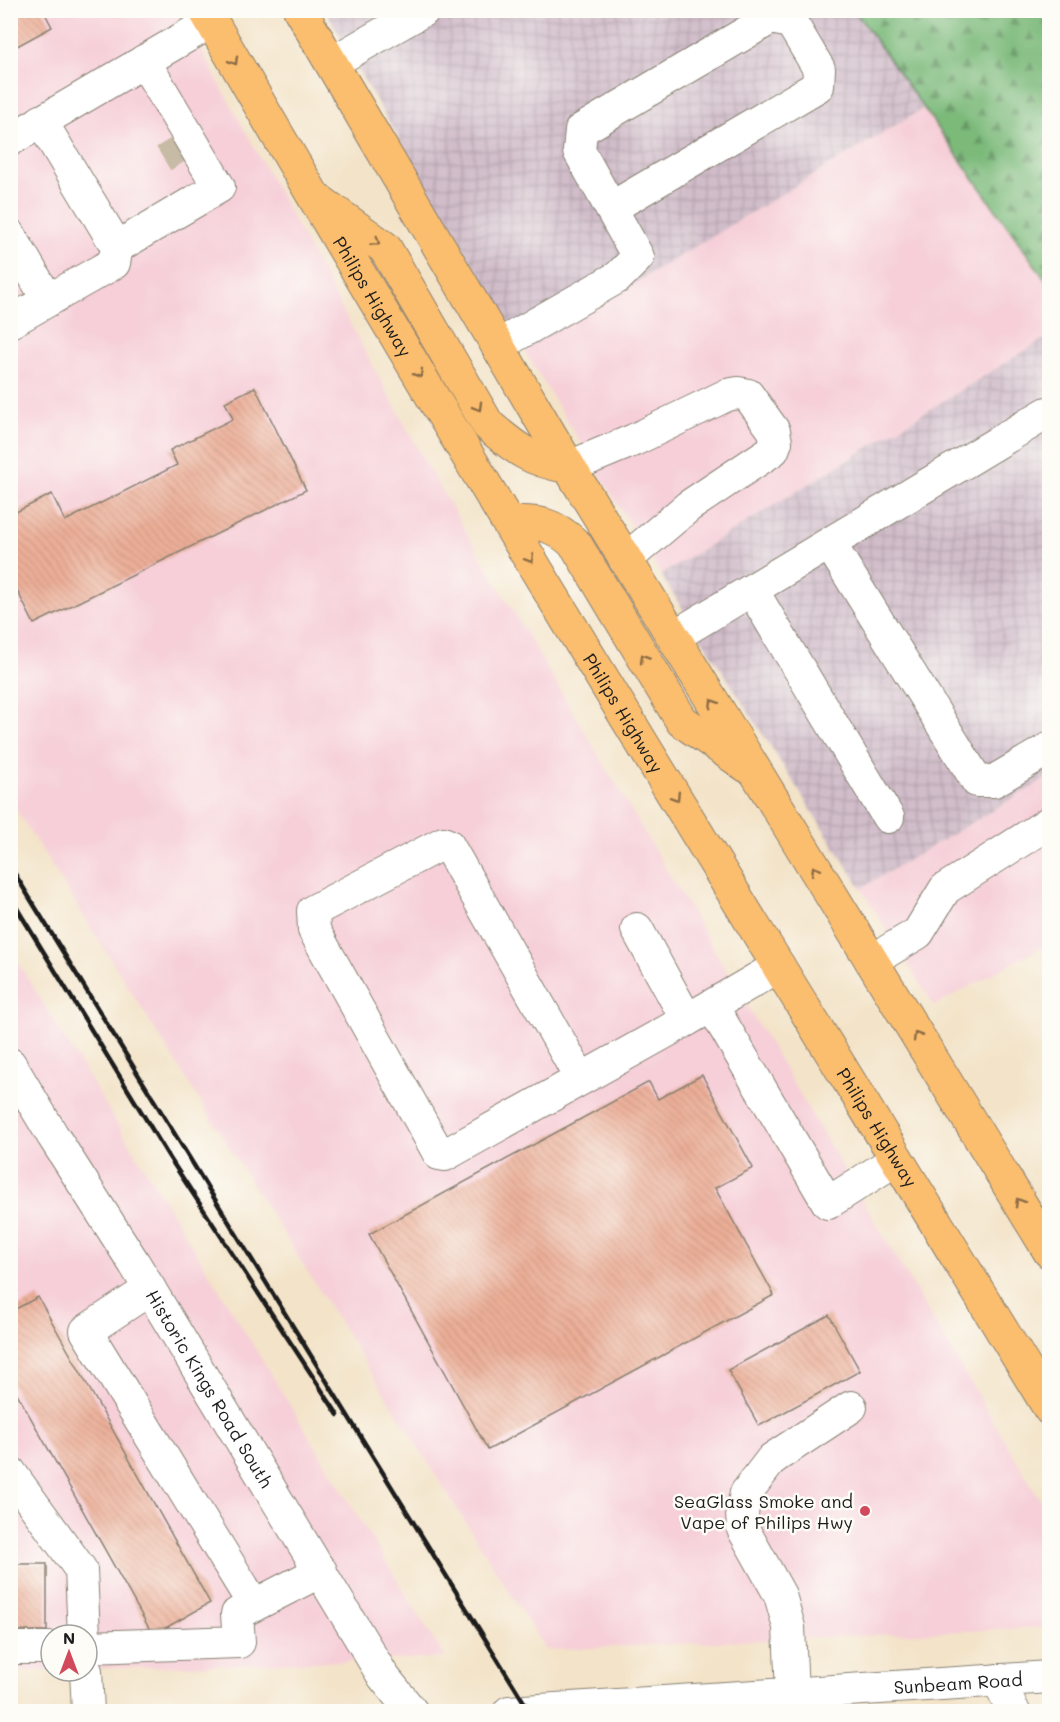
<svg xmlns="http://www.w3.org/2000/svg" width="1060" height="1722" font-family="Mali,sans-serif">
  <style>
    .built { fill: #f6cfd8 }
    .industrial { fill: url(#industrial-grid) }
    .forest { fill: url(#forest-firs); stroke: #4c6b4b; stroke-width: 1.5 }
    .building { fill: url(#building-back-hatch) }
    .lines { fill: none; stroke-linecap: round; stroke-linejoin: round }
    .minor-tunnel { stroke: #c8bba6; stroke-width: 32; stroke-dasharray: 32 16; stroke-linecap: butt }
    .minor-casing { stroke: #888072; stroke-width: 34 }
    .major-casing { stroke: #888072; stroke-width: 35 }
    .minor { stroke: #fff; stroke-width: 32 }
    .major { stroke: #fbbd6e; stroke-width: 33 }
    .rail { stroke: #1c1c1c; stroke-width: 4.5 }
    .oneway { stroke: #8c6c45 }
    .poi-dot { fill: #d1495b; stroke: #fdfcf7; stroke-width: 2 }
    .labels { text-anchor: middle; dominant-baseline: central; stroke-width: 5; stroke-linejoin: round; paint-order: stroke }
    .street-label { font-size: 18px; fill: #1c1c1c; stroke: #fdfcf7 }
    .poi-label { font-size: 18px; fill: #1c1c1c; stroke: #fdfcf7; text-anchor: end }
  </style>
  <defs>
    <pattern id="industrial-grid" width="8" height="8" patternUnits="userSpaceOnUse" patternTransform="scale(1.5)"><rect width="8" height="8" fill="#d1bdca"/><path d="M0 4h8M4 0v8" fill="none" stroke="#b3a2ad"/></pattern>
    <pattern id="forest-firs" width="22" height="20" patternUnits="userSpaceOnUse" patternTransform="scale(1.5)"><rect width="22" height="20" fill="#7cba7a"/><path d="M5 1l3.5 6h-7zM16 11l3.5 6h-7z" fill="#659663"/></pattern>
    <pattern id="building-back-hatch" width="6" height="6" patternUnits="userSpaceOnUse" patternTransform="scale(1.5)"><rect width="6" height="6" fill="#ecaf98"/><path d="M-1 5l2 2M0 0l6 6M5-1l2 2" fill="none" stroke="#ca9682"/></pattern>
  </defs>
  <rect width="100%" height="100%" fill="#fdfcf7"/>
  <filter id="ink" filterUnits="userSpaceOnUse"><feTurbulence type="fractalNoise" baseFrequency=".0167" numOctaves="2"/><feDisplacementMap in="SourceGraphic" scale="12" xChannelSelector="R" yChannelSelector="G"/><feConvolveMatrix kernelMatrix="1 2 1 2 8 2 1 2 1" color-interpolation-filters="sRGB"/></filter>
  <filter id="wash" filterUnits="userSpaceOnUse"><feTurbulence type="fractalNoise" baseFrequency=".008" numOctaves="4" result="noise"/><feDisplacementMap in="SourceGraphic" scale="24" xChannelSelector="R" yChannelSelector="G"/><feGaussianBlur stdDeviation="1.35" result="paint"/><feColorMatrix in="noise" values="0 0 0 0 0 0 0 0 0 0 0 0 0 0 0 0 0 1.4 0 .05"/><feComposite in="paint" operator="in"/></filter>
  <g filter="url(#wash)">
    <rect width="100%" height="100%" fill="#f3e3c8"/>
    <path class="built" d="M11 11H180L429 469 1049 1515V1627L546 1650 11 801Z
      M924 108 1049 285V336L661 575 524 350Z
      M1049 777V943L934 1006 861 888Z
      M10 949 445 1658 87 1669V1635H51V1670L11 1672Z"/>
    <path class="industrial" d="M326 11H855L924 108 524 350 357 68Z
      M1049 336V777L861 888 661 575Z"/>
    <path class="forest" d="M855 11H1049V285Z"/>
    <g id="blocks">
      <path class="building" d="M10 10H43L52 27 10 50Z
        M255 387 306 490 34 624 10 576V515L52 494 65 521 177 465 170 450 233 419 225 402Z
        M702 1075 753 1168 715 1188 774 1295 488 1450 369 1234 649 1082 658 1099Z
        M38 1297 210 1603 153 1635 10 1381V1312Z
        M829 1315 860 1371 759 1426 728 1370Z
        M10 1564H47V1631H10Z"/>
    </g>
  </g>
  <g filter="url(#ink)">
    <use href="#blocks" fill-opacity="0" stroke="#888072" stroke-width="1.5"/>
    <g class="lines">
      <path class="minor-tunnel" d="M170 139 184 162"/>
      <g class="minor-casing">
        <g id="minor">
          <path d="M331 63 424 10"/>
          <path d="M10 140 211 22"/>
          <path d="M10 235 48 300"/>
          <path d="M117 247 219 187 144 61"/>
          <path d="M10 322 114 263 117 247 41 121"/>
          <path d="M497 346 618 277 638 257 579 151 581 130 771 18 791 22 819 69 818 86 611 208"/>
          <path d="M569 467 634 440 727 395 738 393 748 395 774 431 776 442 773 450 689 506 625 560"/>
          <path d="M830 544 977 781H994L1050 748"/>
          <path d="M752 590 888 817"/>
          <path d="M673 637 1047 413 1050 414"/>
          <path d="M637 929 687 1020 779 966"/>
          <path d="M871 961 918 933 945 889 1050 822"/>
          <path d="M712 1006 828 1203 897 1159"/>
          <path id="s1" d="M10 1064 53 1136 134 1263 383 1676 412 1712"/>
          <path d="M581 1079 448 845 443 843 313 911 314 930 439 1154 445 1155 687 1020"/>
          <path d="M150 1289 86 1331 254 1605"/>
          <path d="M10 1472 81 1570 84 1635"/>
          <path d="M87 1647 239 1642 237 1614 321 1571"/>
          <path d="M10 1648H51"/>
          <path d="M86 1671 88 1712"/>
          <path d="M998 1680 1014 1712"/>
          <path d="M792 1693 789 1627 780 1595 743 1529 742 1513 746 1493 772 1459 851 1407"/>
          <path id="s2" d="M509 1712 1050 1677"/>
        </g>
      </g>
      <g class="major-casing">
        <g id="major">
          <path id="s3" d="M205 10C477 482 766 944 1050 1409"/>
          <path d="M300 10 569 467 1050 1252"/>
          <path d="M321 202 385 248 488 425C517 450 530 460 569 467"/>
          <path d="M509 523C539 521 554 524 576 545L682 721 747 766"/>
        </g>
      </g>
      <use href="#minor" class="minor"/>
      <use href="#major" class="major"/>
      <path class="rail" d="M10 866 530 1712
        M10 897 169 1157 338 1415"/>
    </g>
    <defs><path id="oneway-chevron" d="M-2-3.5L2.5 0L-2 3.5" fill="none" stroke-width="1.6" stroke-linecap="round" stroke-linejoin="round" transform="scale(1.5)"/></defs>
    <g class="oneway">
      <use href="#oneway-chevron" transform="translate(234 61) rotate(60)"/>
      <use href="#oneway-chevron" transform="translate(376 242) rotate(36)"/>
      <use href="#oneway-chevron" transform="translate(419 374) rotate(59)"/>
      <use href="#oneway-chevron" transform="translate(478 407) rotate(60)"/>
      <use href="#oneway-chevron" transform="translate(530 559) rotate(59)"/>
      <use href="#oneway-chevron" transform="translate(644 658) rotate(-121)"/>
      <use href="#oneway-chevron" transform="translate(713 703) rotate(-122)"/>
      <use href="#oneway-chevron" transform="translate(676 797) rotate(59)"/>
      <use href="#oneway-chevron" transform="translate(815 870) rotate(-121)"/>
      <use href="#oneway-chevron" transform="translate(917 1036) rotate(-121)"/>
      <use href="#oneway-chevron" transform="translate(1019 1202) rotate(-121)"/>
    </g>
  </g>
  <circle class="poi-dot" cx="865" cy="1511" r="6"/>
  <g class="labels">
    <g class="street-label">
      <text stroke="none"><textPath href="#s3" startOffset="332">Philips Highway</textPath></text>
      <text stroke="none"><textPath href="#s3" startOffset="818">Philips Highway</textPath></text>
      <text stroke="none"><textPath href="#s3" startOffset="1304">Philips Highway</textPath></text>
      <text stroke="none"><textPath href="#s1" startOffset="381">Historic Kings Road South</textPath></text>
      <text stroke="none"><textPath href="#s2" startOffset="450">Sunbeam Road</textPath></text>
    </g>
    <g class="poi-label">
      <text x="853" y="1501">SeaGlass Smoke and<tspan x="853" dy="21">Vape of Philips Hwy</tspan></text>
    </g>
  </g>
  <rect width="1060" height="1722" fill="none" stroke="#fdfcf7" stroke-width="36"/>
  <g transform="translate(69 1653)"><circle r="28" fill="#fdfcf7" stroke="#a3a29f" stroke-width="1.5"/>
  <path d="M0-4.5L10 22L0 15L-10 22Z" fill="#d1495b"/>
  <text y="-9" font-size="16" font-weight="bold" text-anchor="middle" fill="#1c1c1c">N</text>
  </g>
</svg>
